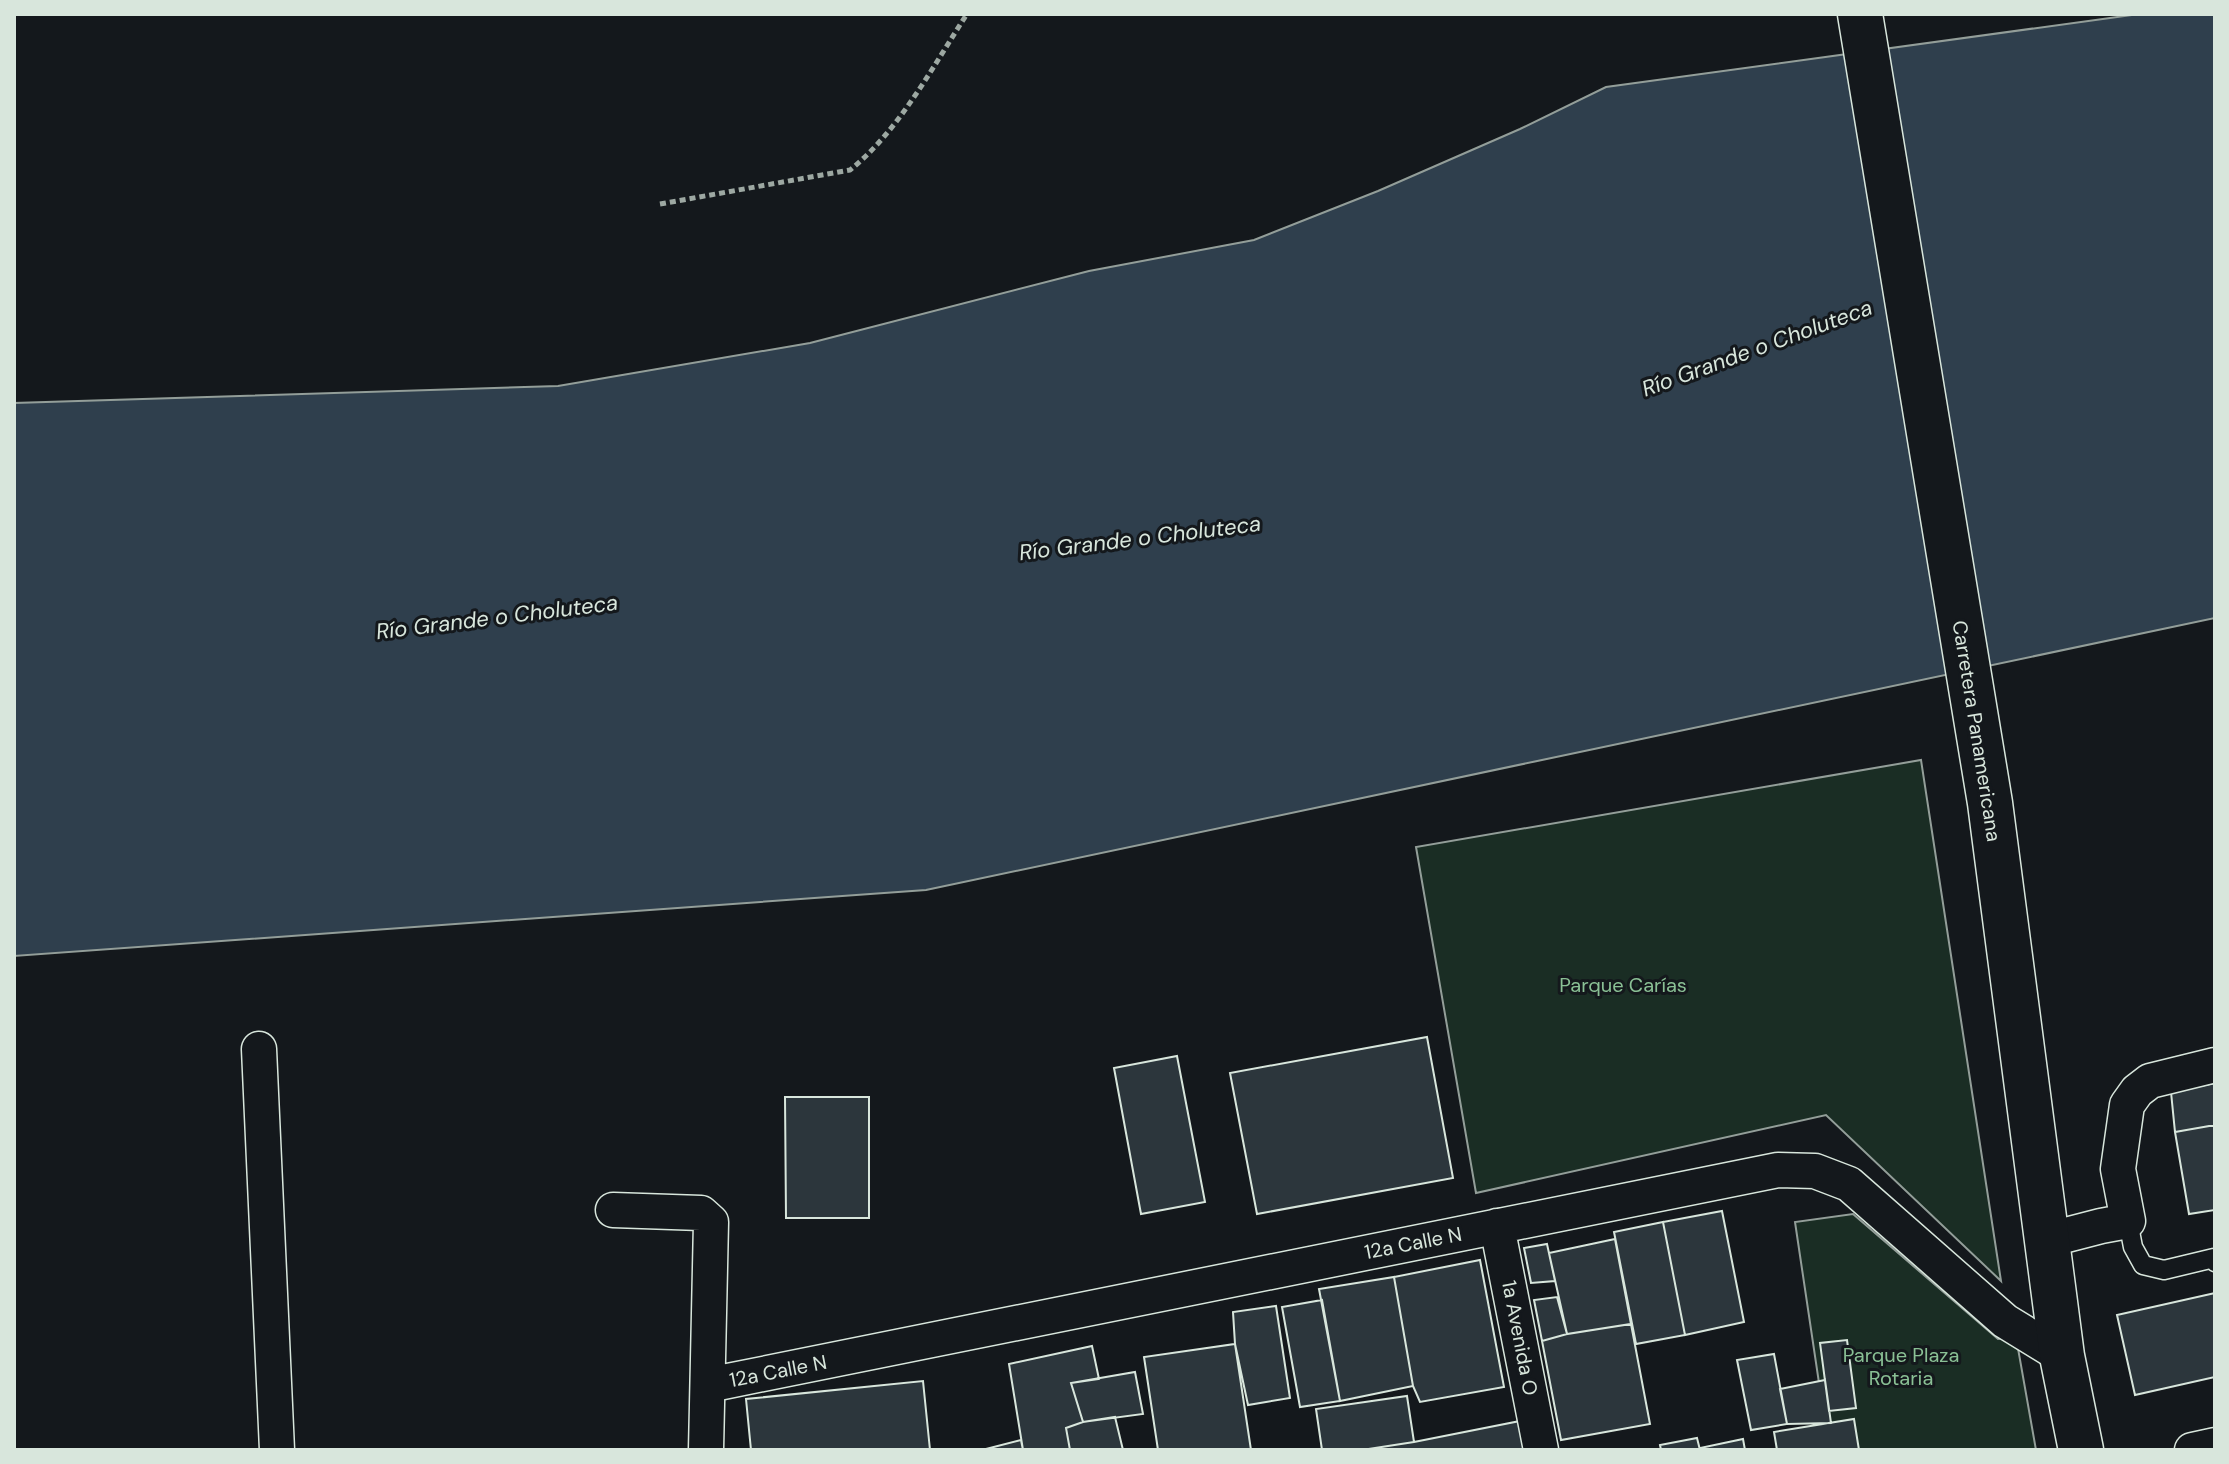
<svg xmlns="http://www.w3.org/2000/svg" width="2229" height="1464" font-family="'DM Sans',sans-serif">
  <style>
    .green { fill: #1a2d24; stroke: #939e99; stroke-width: 2 }
    .water { fill: #2f3f4d; stroke: #939e99; stroke-width: 2 }
    .building { fill: #2c363c; stroke: #d8e6dc; stroke-width: 2 }
    .lines { fill: none; stroke-linecap: round; stroke-linejoin: round }
    .service-casing { stroke: #d8e6dc; stroke-width: 21 }
    .minor-casing { stroke: #d8e6dc; stroke-width: 37 }
    .trunk-casing { stroke: #d8e6dc; stroke-width: 47 }
    .path { stroke: #9da8a2; stroke-width: 5; stroke-dasharray: 6 4; stroke-linecap: butt }
    .service { stroke: #14181c; stroke-width: 18 }
    .minor { stroke: #14181c; stroke-width: 34 }
    .trunk { stroke: #14181c; stroke-width: 44 }
    .labels { text-anchor: middle; dominant-baseline: central; stroke-width: 6; stroke-linejoin: round; paint-order: stroke }
    .street-label { font-size: 20px; fill: #d8e6dc; stroke: #14181c }
    .park-label { font-size: 20px; fill: #8ac095; stroke: #14181c }
    .water-label { font-size: 22px; font-style: italic; fill: #d8e6dc; stroke: #14181c }
  </style>
  <rect width="100%" height="100%" fill="#14181c"/>
  <path class="green" d="M1921 760 2001 1281 1826 1115 1476 1193 1416 847Z
    M1853 1214 1998 1339 2016 1337 2036 1450H1829L1795 1222Z"/>
  <path class="water" d="M2139 14H2215V618L926 890 14 956V403L558 386 810 343 1089 271 1254 240 1378 191 1520 129 1606 87Z"/>
  <path class="building" d="M1427 1037 1453 1178 1257 1214 1230 1073Z
    M1177 1056 1205 1202 1141 1214 1114 1068Z
    M2215 1083V1125L2175 1132 2171 1092Z
    M785 1097H869V1218H786Z
    M2215 1125V1210L2189 1214 2175 1132Z
    M1722 1211 1744 1322 1685 1335 1663 1222Z
    M1663 1222 1685 1335 1636 1344 1614 1232Z
    M1615 1239 1631 1324 1567 1334 1549 1253Z
    M1547 1244 1555 1281 1531 1283 1524 1248Z
    M1480 1260 1504 1387 1420 1402 1413 1386 1394 1277Z
    M1394 1277 1413 1386 1340 1401 1319 1289Z
    M2215 1293V1377L2135 1395 2117 1315Z
    M1557 1297 1567 1334 1542 1341 1534 1300Z
    M1322 1300 1340 1401 1300 1407 1282 1307Z
    M1276 1306 1290 1398 1248 1405 1235 1344 1233 1312Z
    M1631 1324 1650 1424 1561 1440 1542 1341 1567 1334Z
    M1847 1340 1856 1408 1829 1411 1820 1343Z
    M1235 1344 1251 1450H1158L1144 1357Z
    M1092 1346 1099 1379 1071 1383 1083 1422 1066 1428 1070 1450H1023L1009 1364Z
    M1774 1354 1787 1424 1751 1430 1737 1360Z
    M1135 1372 1143 1414 1083 1422 1071 1383Z
    M1825 1380 1831 1423 1787 1424 1780 1389Z
    M923 1381 930 1450H751L746 1399Z
    M1407 1396 1414 1442 1362 1450H1322L1316 1409Z
    M1115 1417 1123 1450H1070L1066 1428 1083 1422Z
    M1854 1419 1859 1450H1777L1774 1432Z
    M1520 1421 1525 1450H1362L1414 1442Z
    M1697 1438 1700 1450H1661L1660 1445Z
    M1743 1439 1745 1450H1700V1448Z
    M1021 1440 1023 1450H982Z"/>
  <g class="lines">
    <g class="service-casing">
      <path id="service" d="M2128 1221 2133 1247 2143 1265 2164 1270 2214 1258 2215 1262"/>
    </g>
    <g class="minor-casing">
      <path id="minor" d="M259 1049 277 1450
        M613 1210 701 1213 711 1222 706 1450
        M1497 1226 1541 1450
        M2047 1240 2101 1226 2128 1221 2118 1169 2127 1105 2137 1091 2150 1081 2215 1065
        M708 1385 1778 1170 1815 1171 1849 1184 2005 1321 2062 1356
        M2192 1450 2215 1445"/>
    </g>
    <g class="trunk-casing">
      <path id="trunk" d="M1860 14 1990 803 2062 1356 2081 1450"/>
    </g>
    <path class="path" d="M660 204 850 170C899 131 933 66 967 14"/>
    <use href="#service" class="service"/>
    <use href="#minor" class="minor"/>
    <use href="#trunk" class="trunk"/>
  </g>
  <g class="labels">
    <g class="street-label">
      <text transform="translate(1977 731) rotate(81)">Carretera Panamericana</text>
      <text transform="translate(1413 1243) rotate(-11)">12a Calle N</text>
      <text transform="translate(1520 1338) rotate(79)">1a Avenida O</text>
      <text transform="translate(778 1371) rotate(-11)">12a Calle N</text>
    </g>
    <g class="park-label">
      <text x="1623" y="985">Parque Carías</text>
      <text x="1901" y="1355">Parque Plaza<tspan x="1901" dy="23">Rotaria</tspan></text>
    </g>
    <g class="water-label">
      <text transform="translate(1757 348) rotate(-20)">Río Grande o Choluteca</text>
      <text transform="translate(1140 538) rotate(-7)">Río Grande o Choluteca</text>
      <text transform="translate(497 617) rotate(-7)">Río Grande o Choluteca</text>
    </g>
  </g>
  <rect width="2229" height="1464" fill="none" stroke="#d8e6dc" stroke-width="32"/>
</svg>
